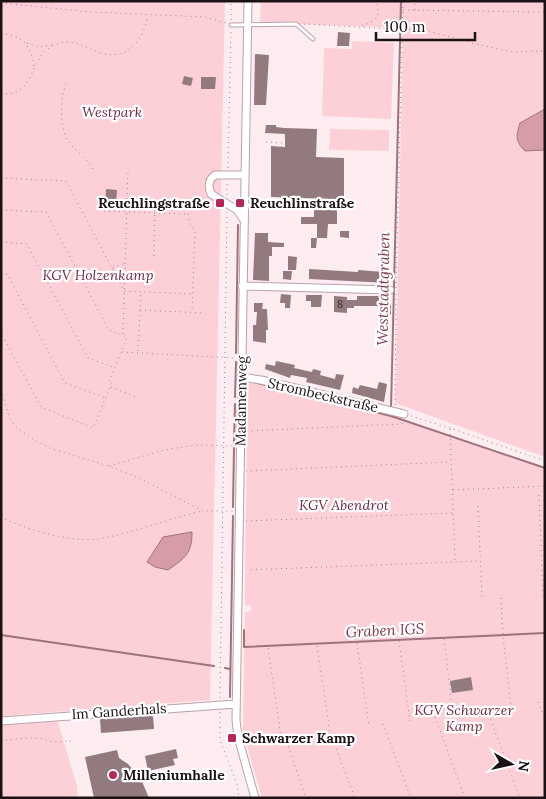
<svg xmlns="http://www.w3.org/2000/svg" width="546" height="799" font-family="Lora,serif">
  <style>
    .green { fill: #fdd0d8 }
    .water { fill: #d69ca8; stroke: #9e737c }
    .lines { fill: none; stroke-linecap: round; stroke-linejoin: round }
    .stream { stroke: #9e737c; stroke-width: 2 }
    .building { fill: #937a7f }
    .lane-casing { stroke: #bda2a7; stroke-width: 5 }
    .street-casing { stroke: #bda2a7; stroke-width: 9 }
    .path { stroke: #96888b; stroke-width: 1; stroke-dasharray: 1 4; stroke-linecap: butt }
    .lane { stroke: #fff; stroke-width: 3 }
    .street { stroke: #fff; stroke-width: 7 }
    .poi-dot { fill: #b62759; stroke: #fff; stroke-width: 2 }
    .labels { text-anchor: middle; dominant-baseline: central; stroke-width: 4.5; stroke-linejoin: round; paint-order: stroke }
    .number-label { font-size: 11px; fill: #3a2c2f }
    .park-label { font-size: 14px; font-style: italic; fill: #712b3e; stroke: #fff }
    .poi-label { font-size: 14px; font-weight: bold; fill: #1c1214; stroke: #fff; text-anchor: start }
    .street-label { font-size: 14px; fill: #1c1214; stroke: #fff }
    .water-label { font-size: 15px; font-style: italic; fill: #823b4d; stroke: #fff }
  </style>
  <rect width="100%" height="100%" fill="#feedf0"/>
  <path class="green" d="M1 1H225L210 700 1 716Z
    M261 1H545V457L395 403 403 28 296 24H260Z
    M352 41 394 43 391 119 322 116 324 48 352 49Z
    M330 129 389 130V151L329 150Z
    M248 382 403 419 545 468V798H262L243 731 245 612 251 611V606H245V572H247L248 569H245Z
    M57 719 77 786 78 798H1V723Z"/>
  <path class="water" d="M545 109V150L525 151C515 141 516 136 520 123Z
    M192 532C192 554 185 558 168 570L155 567 147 562 163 537Z"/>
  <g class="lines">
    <path class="stream" d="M236 353 238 225
      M249 381 391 416
      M235 397 236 362
      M391 409 401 1
      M391 414V416L545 468
      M234 443 235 404
      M233 507 234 448
      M244 630V647L545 633
      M1 635 214 666
      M225 668 230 669
      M230 697 233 516"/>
  </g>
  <path class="building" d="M338 32 350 33 349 46H337Z
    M255 54 269 55 266 105H254Z
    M184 76 193 78 191 86 182 84Z
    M201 77H216L215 89H201Z
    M266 125H276V127L284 128 317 129 316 157 344 158V199H337V224H328L327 238H317V224H301V217H314V211L315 210H332V199L271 197V146L285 147V134L265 133Z
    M106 189 117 190 116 207 105 206Z
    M340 231H349V238L340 237Z
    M255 233H268V242L284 243V247H272V256H269V281L253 280Z
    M311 238H317L316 248H311Z
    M288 256 297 257 296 270H288Z
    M309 269 358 272V270L384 272V270H390L389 283 309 279Z
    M283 271H292L291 280 283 279Z
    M281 294 291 295 290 308H285V303H280Z
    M306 295H322L321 307H311V301H306Z
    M334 296 347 297V300H357V296H386V303H391V315L380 314 381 306H354V308H347V313L334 312Z
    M254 303H263L262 309H267L268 330H266V343L253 341V325H256L257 312H254Z
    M276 361 295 365 294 368 312 372 313 369 321 371 320 375 335 379 336 374 344 375 340 390 306 382 307 378 291 375 290 378 265 369 266 364 275 366Z
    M379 382 387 384 384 402 352 393 353 387 358 389 360 385 377 389Z
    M471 677 473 690 452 693 450 681Z
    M153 715 154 729 101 733 100 719Z
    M176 749 178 758 173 759 175 765 148 771 145 756Z
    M117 750 119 758 128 764 141 779 149 798H94L85 757Z"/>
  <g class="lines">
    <g class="lane-casing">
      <path id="lane" d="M231 25 296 24 313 39
        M245 205 265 206"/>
    </g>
    <g class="street-casing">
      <path id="street" d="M248 1 236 720 238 737 255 798
        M244 220 237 210 211 194C208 186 208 180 215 175H245
        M242 286 390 290
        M241 377 261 380 404 414
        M1 721 236 704"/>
    </g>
    <path class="path" d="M1 3 91 12 205 17 226 23
      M403 10 545 12
      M415 10V1
      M231 20V1
      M304 24 429 31 472 43 512 52 545 51
      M362 26C376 20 382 18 376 1
      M1 34C22 34 32 47 34 67
      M27 43 39 47 52 45
      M66 84C60 99 59 129 69 142 76 152 87 158 93 169
      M1 94C39 96 26 55 57 44 74 38 85 48 101 53 128 61 143 40 148 16
      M266 142 285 143
      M228 168 231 29
      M1 178 66 181 124 291 193 294
      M227 195V182
      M188 209 189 222 195 231 192 312
      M1 210 46 212 109 330 127 337 109 382 112 383 93 428 41 407 1 333
      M104 211 188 214
      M1 242 27 244 88 358 113 367
      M154 256 155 196
      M113 268 125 263
      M1 274H7L65 383 106 398
      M396 288 403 1
      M140 310 204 313
      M123 334 128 170
      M138 351 141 293
      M122 352 236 358
      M111 387 136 397
      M1 390 10 419 16 427 34 440 52 449 109 466 137 477 203 511H233
      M395 405 396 292
      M411 416 450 428 545 461
      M450 429 455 562
      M247 431 402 424 403 421
      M109 466 164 450 196 445 235 446
      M246 471 450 462
      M453 490 545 486
      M539 495 543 596
      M478 506 482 598
      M1 517C24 529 73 543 98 539 134 533 167 519 202 511
      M246 521 452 513
      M246 570 480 561
      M501 598 503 636 511 707
      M444 639 453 714
      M399 641 410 721
      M357 643 369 726
      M317 646 330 732 355 798
      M268 648 281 737
      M220 698 227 212
      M538 702 545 719
      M487 710 520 798
      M220 712V740L237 784 239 798
      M435 717 465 798
      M383 724 411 798
      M285 737 306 798
      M1 741 24 738H39L54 742 71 741"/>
    <use href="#lane" class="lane"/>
    <use href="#street" class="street"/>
  </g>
  <g class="poi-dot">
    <rect x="215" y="198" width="10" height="10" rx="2.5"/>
    <rect x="235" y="198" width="10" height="10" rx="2.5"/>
    <rect x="227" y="733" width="10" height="10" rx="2.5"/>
    <circle cx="113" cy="775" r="5"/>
  </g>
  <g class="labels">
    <g class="number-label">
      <text x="340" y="304">8</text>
    </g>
    <g class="park-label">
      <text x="112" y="112">Westpark</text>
      <text x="98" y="275">KGV Holzenkamp</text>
      <text x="344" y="505">KGV Abendrot</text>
      <text x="464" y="710">KGV Schwarzer<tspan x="464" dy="16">Kamp</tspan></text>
    </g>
    <g class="poi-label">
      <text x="210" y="203" text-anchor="end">Reuchlingstraße</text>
      <text x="250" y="203">Reuchlinstraße</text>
      <text x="242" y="738">Schwarzer Kamp</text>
      <text x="123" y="775">Milleniumhalle</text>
    </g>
    <g class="street-label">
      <text transform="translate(323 395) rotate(13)">Strombeckstraße</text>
      <text transform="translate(241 401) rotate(-89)">Madamenweg</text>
      <text transform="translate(119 711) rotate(-4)">Im Ganderhals</text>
    </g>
    <g class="water-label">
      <text transform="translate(383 289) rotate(-89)">Weststadtgraben</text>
      <text transform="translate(385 630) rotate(-3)">Graben IGS</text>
    </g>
  </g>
  <rect width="546" height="799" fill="none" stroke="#1c1214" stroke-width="5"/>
  <g transform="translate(511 764) rotate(99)" stroke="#ffffff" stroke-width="4" paint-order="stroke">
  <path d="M0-4L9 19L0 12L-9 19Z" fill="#1c1214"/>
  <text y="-8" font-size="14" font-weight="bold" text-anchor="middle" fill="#1c1214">N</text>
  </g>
  <path d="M376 32v8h99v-8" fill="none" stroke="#1c1214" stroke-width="2.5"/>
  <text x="384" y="32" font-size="15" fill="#1c1214" stroke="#ffffff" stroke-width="4" paint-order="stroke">100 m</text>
</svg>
